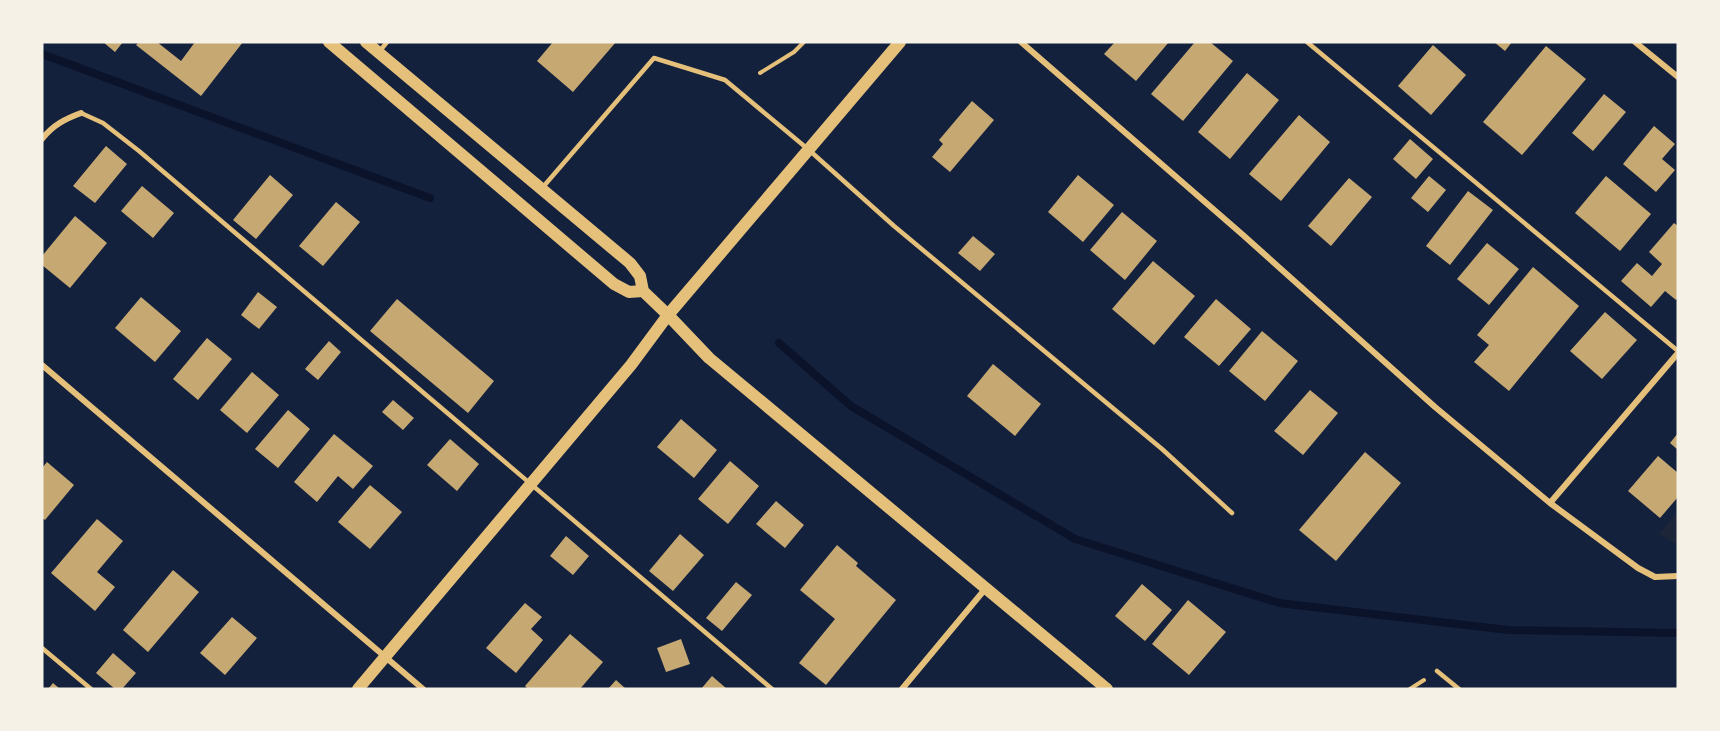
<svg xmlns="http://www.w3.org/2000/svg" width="1720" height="731" font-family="Montserrat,sans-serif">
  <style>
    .green { fill: #1d2539 }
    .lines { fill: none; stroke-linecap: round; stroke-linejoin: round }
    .stream { stroke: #0b132b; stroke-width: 8 }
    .building { fill: #c6a872 }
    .path { stroke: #e5c07b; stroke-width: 4 }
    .service { stroke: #e5c07b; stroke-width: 4.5 }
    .minor { stroke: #e5c07b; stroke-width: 6 }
    .secondary { stroke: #e5c07b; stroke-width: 12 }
  </style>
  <rect width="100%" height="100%" fill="#14213d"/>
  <path class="green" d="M1678 511V545L1659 534Z"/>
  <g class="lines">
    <path class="stream" d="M42 54 430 198
      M779 343 851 406 1075 539 1279 603 1508 630 1678 633"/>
  </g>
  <path class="building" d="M103 42H123L115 52Z
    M139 42H157L181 61 195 42H243L201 96 136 45Z
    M553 42H616L573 92 537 61Z
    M1115 42H1169L1136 81 1104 54Z
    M1195 42H1210L1233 61 1183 121 1151 94Z
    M1494 42H1512L1505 51Z
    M1433 45 1466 75 1431 115 1398 86Z
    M1546 46 1586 79 1522 155 1483 122Z
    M1247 73 1279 100 1230 159 1198 132Z
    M1604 94 1626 112 1593 151 1572 133Z
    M972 101 994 120 950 172 932 157 943 144 939 140Z
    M1299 115 1330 142 1281 201 1249 174Z
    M1654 126 1675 144 1662 159 1675 170 1656 192 1623 164Z
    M1410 139 1433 159 1416 179 1393 159Z
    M106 146 127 164 95 203 73 186Z
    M270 175 293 195 256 239 233 220Z
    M1078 175 1114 205 1083 242 1048 212Z
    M1429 176 1446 190 1428 212 1411 198Z
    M1606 176 1651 214 1620 251 1575 213Z
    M1349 178 1372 197 1331 246 1308 226Z
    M142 186 174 213 153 238 121 211Z
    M1468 191 1493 210 1450 265 1426 246Z
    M336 202 360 222 323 266 299 246Z
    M1122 212 1157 241 1125 280 1090 250Z
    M75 216 107 243 70 288 42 265V256Z
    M1674 223 1678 226V297L1676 300 1665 291 1651 307 1621 281 1637 263 1652 276 1662 264 1649 252Z
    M973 236 995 254 980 271 958 253Z
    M1487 243 1519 269 1489 305 1457 279Z
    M1153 261 1195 296 1154 345 1112 309Z
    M1533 267 1579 306 1509 391 1474 362 1489 345 1477 335Z
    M258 292 277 307 259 329 241 315Z
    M141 297 181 331 155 362 115 328Z
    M397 299 494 381 468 413 370 331Z
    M1216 299 1251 329 1219 366 1184 337Z
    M1605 312 1637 340 1602 379 1570 351Z
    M1262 331 1298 361 1265 401 1229 371Z
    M207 338 232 359 198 400 173 379Z
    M329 341 341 352 318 380 305 369Z
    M993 364 1041 404 1015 436 967 396Z
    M252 372 279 395 247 433 220 410Z
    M1310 390 1338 413 1303 455 1274 431Z
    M393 400 414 418 403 430 382 412Z
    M288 410 310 429 278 468 255 449Z
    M681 419 717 450 694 478 657 447Z
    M1678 433V450L1670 443Z
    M334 434 373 466 353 489 338 476 317 502 294 482Z
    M450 439 479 464 457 491 427 465Z
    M1365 452 1401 483 1336 561 1299 530Z
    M1658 456 1678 473V497L1660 518 1628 491Z
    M730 461 759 486 728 524 698 499Z
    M47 462 74 485 45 520 42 518V468Z
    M370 485 402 512 370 549 338 522Z
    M776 501 804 525 785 548 756 524Z
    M97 519 123 541 97 572 115 587 95 611 51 573Z
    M680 534 704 555 673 591 649 571Z
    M566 536 589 556 573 575 550 556Z
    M837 545 858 563 856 566 896 600 826 685 799 663 835 619 800 590Z
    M173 570 199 592 148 652 123 630Z
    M736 582 752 595 722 631 706 618Z
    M1142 584 1172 610 1145 641 1115 616Z
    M1188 600 1226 632 1189 675 1152 644Z
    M525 603 542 617 531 629 543 640 516 673 486 648Z
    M232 617 257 638 225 675 200 653Z
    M570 634 603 662 580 689H528L525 686Z
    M681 639 690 664 666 672 657 648Z
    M113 653 136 673 122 689H115L96 673Z
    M712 676 727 689H701Z
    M616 680 626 689H608Z
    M53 683 60 689H48Z"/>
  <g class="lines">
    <path class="path" d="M760 73 794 52 804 42
      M1410 689 1424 680"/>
    <path class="service" d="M1307 42 1678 351
      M379 52 387 42
      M81 113 103 123 139 151 772 689
      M543 187 654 58 725 80 809 150 894 226 1162 449 1232 513
      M42 648 91 689
      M1437 671 1459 689"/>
    <path class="minor" d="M1021 42 1243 235 1435 407 1550 503 1638 568 1655 577 1678 576
      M1635 42 1678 77
      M42 139C53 125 65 119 81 113
      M42 365 423 689
      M1550 503 1678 353
      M902 689 986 588"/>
    <path class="secondary" d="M329 42 614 284 629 292 643 291
      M366 42 630 263 640 276 643 291 668 315 709 358 1107 689
      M358 689 631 365 668 315 900 42"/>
  </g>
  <rect width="1720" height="731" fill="none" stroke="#f6f1e7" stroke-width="87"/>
</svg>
